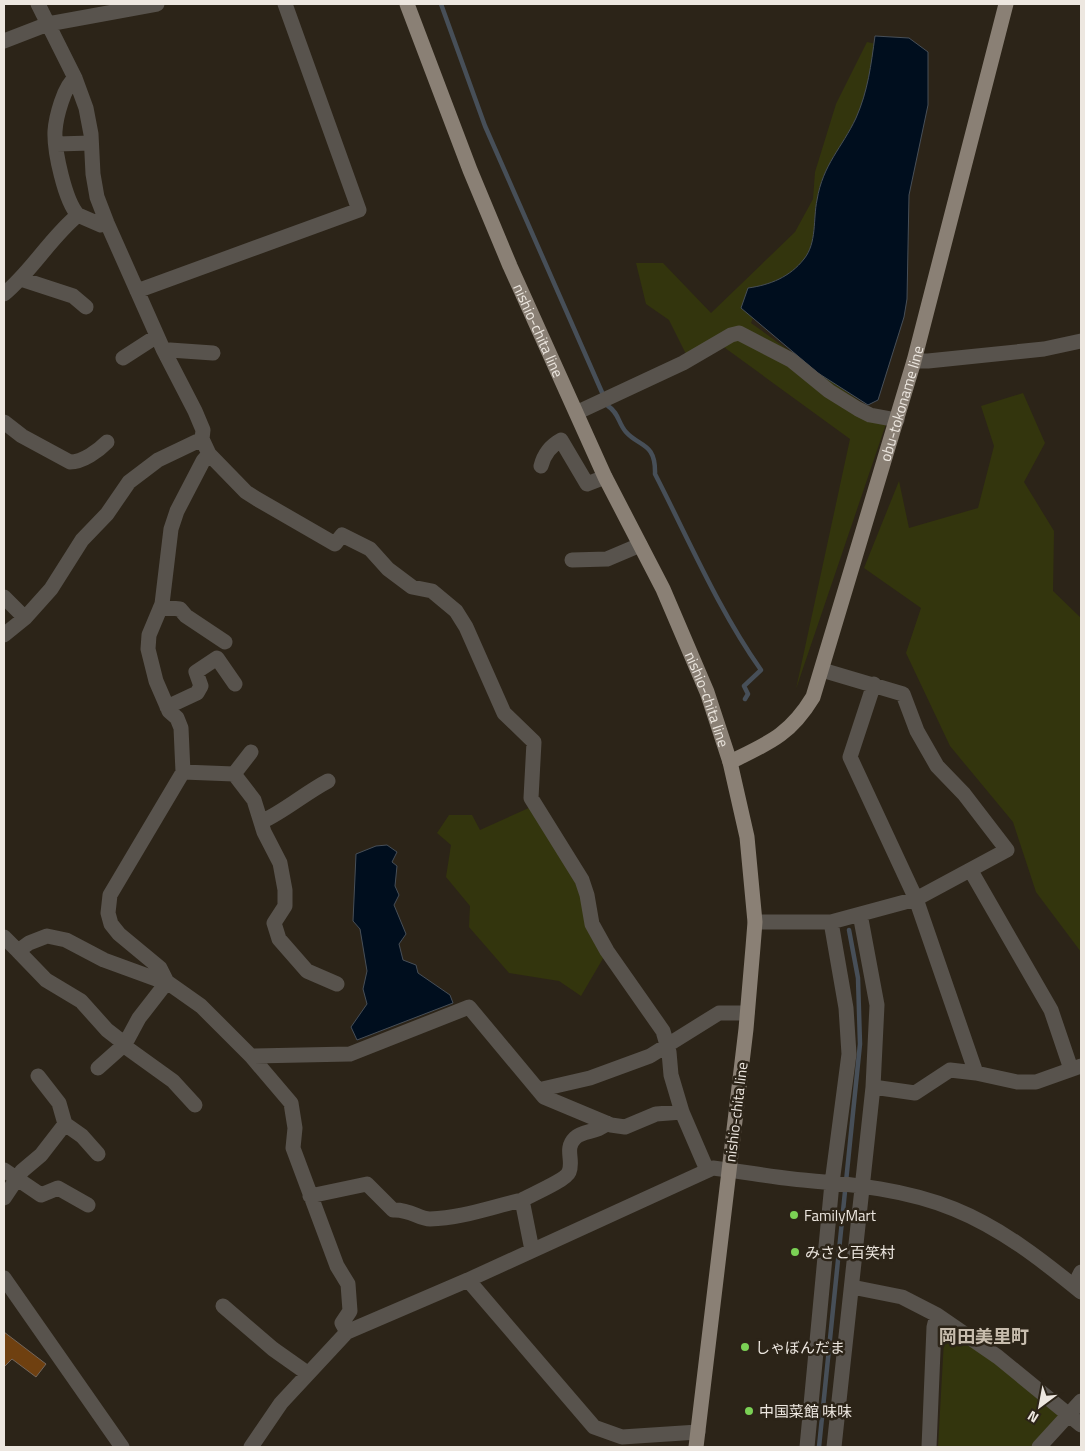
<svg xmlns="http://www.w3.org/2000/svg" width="1085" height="1451" font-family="'Titillium Web','Noto Sans JP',sans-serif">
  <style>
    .green { fill: #33350d }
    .water { fill: #000e1e; stroke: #474f58 }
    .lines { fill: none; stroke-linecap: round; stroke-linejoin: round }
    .stream { stroke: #474f58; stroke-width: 4.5 }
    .building { fill: #6f4010; stroke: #73665b }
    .minor { stroke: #58534d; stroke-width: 15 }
    .major { stroke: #8a8075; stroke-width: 15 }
    .poi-dot { fill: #7bd155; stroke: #2c2418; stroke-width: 2 }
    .labels { text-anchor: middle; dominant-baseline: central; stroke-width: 5; stroke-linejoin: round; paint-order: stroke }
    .street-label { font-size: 15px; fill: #ede7e0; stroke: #2c2418 }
    .poi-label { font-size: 15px; fill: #ede7e0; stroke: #2c2418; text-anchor: start }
    .quarter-label { font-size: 18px; font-weight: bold; fill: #c8bdae; stroke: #2c2418 }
  </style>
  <rect width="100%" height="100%" fill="#2c2418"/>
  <path class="green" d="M867 42 881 45 862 132 804 274 758 305 751 323 887 421 796 689 850 439 721 345 688 358 669 320 646 304 636 263H663L711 313 795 232 813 199 815 172 836 104Z
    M1023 393 1045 443 1024 482 1054 531 1053 591 1081 618V952L1036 892 1013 822 950 746 906 653 921 608 864 568 899 481 909 528 978 508 994 446 981 406Z
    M531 807 582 869 605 955 581 996 559 981 509 973 469 927 470 906 446 877 451 845 437 833 449 815H472L480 830Z
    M949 1332 960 1334 1062 1415 1031 1447H938L944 1340Z"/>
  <path class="water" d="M875 36 909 38 928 52V105L909 195 907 299 904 317 878 400 868 405 818 373 741 308 748 288C770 285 790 277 804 259 817 243 813 219 817 200 823 164 842 148 856 118 868 91 871 65 875 36Z
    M387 845 397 852 392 862 397 866 395 886 399 895 394 905 406 934 399 944 403 960 416 965 418 973 450 995 453 1003 357 1040 351 1027 367 1004 363 989 367 971 360 929 353 921 356 854 376 846Z"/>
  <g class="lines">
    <path class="stream" d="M441 4 485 126 608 406C619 413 618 423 626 432 639 447 656 442 655 474 689 540 718 609 761 670L744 686 748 694 745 699
      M819 1447 860 1044 858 978 849 930"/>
  </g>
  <path class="building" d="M4 1332 46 1364 36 1377 12 1359 4 1367Z"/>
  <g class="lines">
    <path class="minor" d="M38 4 75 78 86 108 91 134 93 174 97 197 107 223 163 349 195 411 203 430 202 439 209 454 246 492 257 499 335 544 342 535 370 549 388 569 412 587 432 591 456 611 466 627 504 713 534 742 531 798 582 880 587 895 592 924 607 951 663 1031 669 1052 671 1075 682 1112 707 1170
      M4 41 48 24 157 4
      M75 78C64 86 56 117 55 131 54 151 65 201 78 215
      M57 144 91 143
      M21 279 73 296 86 307
      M137 291 359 210 285 4
      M4 294C32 271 50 238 78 215L101 225 107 223
      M165 352 170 350 213 353
      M123 358 157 336
      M914 361H928L1044 349 1081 341
      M578 412 683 363 731 335 739 333 791 360 829 391 858 409 870 415 897 420
      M4 422 22 436 70 462C83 462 98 451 107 442
      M209 454 203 461 177 511 171 529 162 604 149 635 148 649 156 681 169 711 177 718 181 728 183 772 110 895 108 913 111 924 119 934 160 968 167 982 201 1006 251 1056 291 1103 295 1128 293 1148 337 1266 348 1284 350 1311 342 1323 347 1332
      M541 466C544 454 550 446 561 440L587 484 605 477
      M572 560 607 559 640 545
      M4 597 25 618
      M161 607 180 609 186 616 225 642
      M4 635 25 618 51 589 82 540 107 514 129 482 158 460 202 439
      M874 684 850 757 916 899 976 1073 1017 1082H1036L1081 1066
      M167 707 197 693 201 686 196 672 217 658 235 684
      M183 772 234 774 251 752
      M234 774 254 800 264 832 280 863 285 890V906L274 923 279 939 307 971 337 984
      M261 822C285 811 305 793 328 781
      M971 871 1051 1010 1071 1069
      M755 922H831L916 899 1007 850 964 794 937 766 917 731 903 694 822 670
      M4 937 18 951 29 943 47 936 66 940 104 960 156 979 163 977
      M18 951 46 980 81 1001 107 1030 125 1044
      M123 1045 173 1081 195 1105
      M251 1056 350 1054 469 1007 544 1097 611 1125 625 1127 656 1114 682 1112
      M98 1068 125 1044 139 1018 167 982
      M873 1087 915 1093 950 1070 976 1073
      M538 1090 590 1078 650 1056 719 1013H747
      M65 1124 82 1136 98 1154
      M4 1170 41 1195 58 1188 88 1205
      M310 1196 367 1184 393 1210C410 1209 419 1219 430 1219 462 1218 491 1207 522 1200L532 1250
      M4 1198 22 1171 41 1155 65 1124 59 1103 38 1076
      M522 1200C531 1195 566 1180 569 1172 574 1160 564 1149 575 1138 583 1130 598 1133 607 1123
      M4 1278 122 1447
      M468 1280 594 1427 622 1437 698 1432
      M1074 1286 1081 1272
      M852 1287 902 1297 937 1315 998 1357 1081 1425
      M223 1306 273 1349 307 1373
      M251 1447 281 1403 347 1332 468 1280 713 1168C740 1171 766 1176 793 1179 847 1184 903 1188 954 1209 1001 1228 1042 1260 1081 1292
      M807 1447 832 1183 849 1054 846 1008 831 922
      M834 1447 873 1087 877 1005 860 914
      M929 1447 934 1327 937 1315
      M1039 1447 1081 1401"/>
    <g class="major">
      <path id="s1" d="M407 4 470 170 510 266 605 477 663 589 707 692 730 762 747 837 755 922 753 947 746 1029 696 1447"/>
      <path id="s2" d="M730 762C769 743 790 735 813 697L914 361 1006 4"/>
    </g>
  </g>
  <g class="poi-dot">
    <circle cx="794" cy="1215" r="5"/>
    <circle cx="795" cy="1252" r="5"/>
    <circle cx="745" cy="1347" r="5"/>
    <circle cx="749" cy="1411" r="5"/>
  </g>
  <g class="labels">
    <g class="street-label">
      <text stroke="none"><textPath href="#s1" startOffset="352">nishio-chita line</textPath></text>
      <text stroke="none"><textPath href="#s2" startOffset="414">obu-tokoname line</textPath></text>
      <text stroke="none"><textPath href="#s1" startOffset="758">nishio-chita line</textPath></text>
      <text transform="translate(736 1112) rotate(-83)">nishio-chita line</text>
    </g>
    <g class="poi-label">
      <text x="804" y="1215">FamilyMart</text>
      <text x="805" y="1252">みさと百笑村</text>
      <text x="755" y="1347">しゃぼんだま</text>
      <text x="759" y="1411">中国菜館 味味</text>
    </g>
    <g class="quarter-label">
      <text x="984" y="1336">岡田美里町</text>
    </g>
  </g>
  <rect width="1085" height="1451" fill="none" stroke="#ede7e0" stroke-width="10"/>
  <g transform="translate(1040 1406) rotate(212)" stroke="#2c2418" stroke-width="4" paint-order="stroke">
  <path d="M0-4L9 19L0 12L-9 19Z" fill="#ede7e0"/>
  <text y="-8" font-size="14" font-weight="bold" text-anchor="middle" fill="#ede7e0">N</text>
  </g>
</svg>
